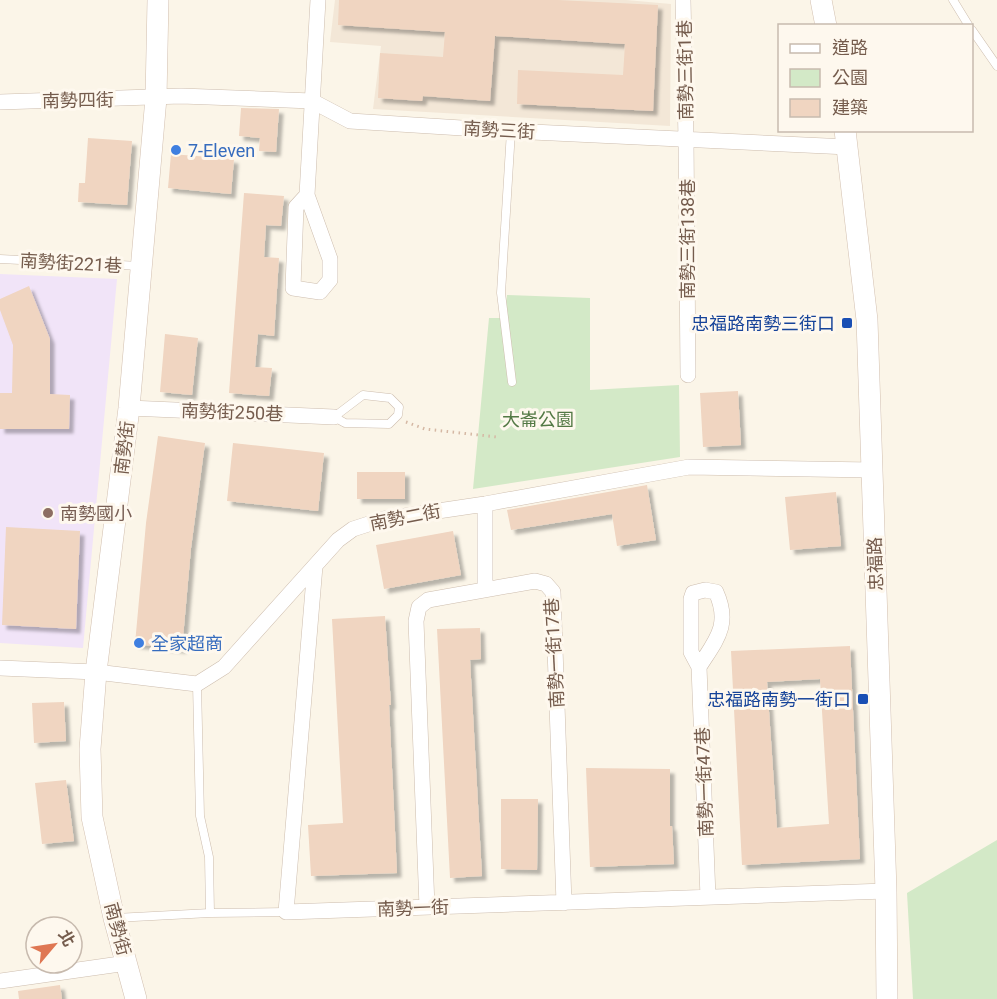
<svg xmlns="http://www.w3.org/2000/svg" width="997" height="999" font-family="Roboto,'Noto Sans TC',sans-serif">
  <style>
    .residential { fill: #f3e7d7 }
    .education { fill: #f1e4f8 }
    .green { fill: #d3e9c7 }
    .building { fill: #f0d5c1; fill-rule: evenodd; filter: url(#shadow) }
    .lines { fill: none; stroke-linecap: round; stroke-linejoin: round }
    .lane-casing { stroke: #cdbdae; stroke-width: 9 }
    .street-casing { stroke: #cdbdae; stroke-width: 16 }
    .secondary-casing { stroke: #d2bfaf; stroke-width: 22 }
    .path { stroke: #d5b8a4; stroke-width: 3; stroke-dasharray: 1.5 4.5; stroke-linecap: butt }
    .lane { stroke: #fff; stroke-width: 8 }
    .street { stroke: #fff; stroke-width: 15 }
    .secondary { stroke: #fff; stroke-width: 21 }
    .shop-dot { fill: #3f7fe0; stroke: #fef8ee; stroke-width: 2 }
    .transit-dot { fill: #1a4fb4; stroke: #fef8ee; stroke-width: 2 }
    .education-dot { fill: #8d6e63; stroke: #fef8ee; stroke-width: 2 }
    .labels { text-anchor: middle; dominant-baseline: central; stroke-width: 6; stroke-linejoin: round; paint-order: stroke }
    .street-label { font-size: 18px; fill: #755c4d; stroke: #fef8ee }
    .shop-label { font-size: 18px; fill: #366cbe; stroke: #fef8ee; text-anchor: start }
    .transit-label { font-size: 18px; fill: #164399; stroke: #fef8ee; text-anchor: end }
    .park-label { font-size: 18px; fill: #537945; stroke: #fef8ee }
    .education-label { font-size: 18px; fill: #785e54; stroke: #fef8ee; text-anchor: start }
  </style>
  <defs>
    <filter id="shadow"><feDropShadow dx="4.5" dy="4.5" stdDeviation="1.5" flood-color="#0004"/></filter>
  </defs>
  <rect width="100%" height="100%" fill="#fbf5e8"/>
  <path class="residential" d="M335 0H626L671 4 670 126 373 109 381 46 330 42Z"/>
  <path class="education" d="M0 274 117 279 83 648 0 643Z"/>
  <path class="green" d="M507 295 590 298V390L679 385 680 457 473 489 489 318H504Z
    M997 840V999H913L907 893Z"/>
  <path class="building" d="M339 0H558L658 5 653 111 517 104 518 70 623 75 625 44 495 36 490 101 423 96 422 101 378 98 380 53 443 57 445 32 338 25Z
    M241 108 279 109 276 152 259 151 260 138 239 136Z
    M88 138 132 141 127 205 78 202 79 183H85Z
    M171 154 234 159 231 194 168 188Z
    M244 193 284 196 281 226 266 225 264 257 279 258 274 336 258 334 255 367 272 368 269 396 229 393Z
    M29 286 50 339V394L70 395 69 429H0V393H12L13 345 0 310V299Z
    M165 334 198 338 192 395 160 392Z
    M738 391 741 445 703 447 700 393Z
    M158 436 205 443 191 548 182 649 135 644 146 523Z
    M233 443 324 453 318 511 227 501Z
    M357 472H405V499H357Z
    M647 485 656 540 617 546 612 514 511 530 507 510Z
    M836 492 841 546 790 550 785 497Z
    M6 527 80 531 76 629 2 625Z
    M453 531 461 575 384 589 376 545Z
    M385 616 391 705H389L397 873 311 876 308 825 343 823 332 619Z
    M480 628 481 659 470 660 482 876 450 878 437 629Z
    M850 646 860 859 742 865 731 651ZM820 679 829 824 777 828 767 682Z
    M64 702 66 741 34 743 32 703Z
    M586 768 670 769V826H672L674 864 590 867Z
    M66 780 74 841 42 844 35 783Z
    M501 799H538L537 870 501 869Z
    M60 985 62 999H19L18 991Z"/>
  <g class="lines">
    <g class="lane-casing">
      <path id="lane" d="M953 0 969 26
        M972 30 997 66
        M511 131 501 293 512 382
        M0 259 140 266
        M363 395 390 398 399 407 398 415 389 424 345 423 334 417Z
        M197 684 200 816 209 857 210 913
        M115 918 210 913 286 912"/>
    </g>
    <g class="street-casing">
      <path id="street" d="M683 0 686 139 688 375
        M0 102 181 96 312 101 350 121 511 131 848 147
        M307 195 330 259V280L320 292 293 288 296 207 307 195 318 0
        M129 408 334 417
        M315 566 286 912 886 891
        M485 589V504
        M699 667C716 640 731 625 716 592L705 590 693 593 691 599V652L699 667 708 897
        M0 668 96 672 197 684 224 667 338 540 353 529 384 519 485 504 689 467 872 470
        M427 907 416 621 419 607 428 600 535 581 546 584 553 592 564 903
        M0 981 127 963"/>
    </g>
    <g class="secondary-casing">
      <path id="secondary" d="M821 0 826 26
        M845 130 867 320 886 891 887 999
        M136 999 114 918 92 817 90 749 96 672 129 408 156 98 158 0"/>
    </g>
    <path class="path" d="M406 422 425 429 497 437"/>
    <use href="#lane" class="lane"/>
    <use href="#street" class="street"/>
    <use href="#secondary" class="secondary"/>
  </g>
  <g class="shop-dot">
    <circle cx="176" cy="150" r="6"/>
    <circle cx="139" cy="643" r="6"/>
  </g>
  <g class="transit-dot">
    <rect x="841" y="317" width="12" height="12" rx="3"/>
    <rect x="857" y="693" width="12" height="12" rx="3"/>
  </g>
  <circle class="education-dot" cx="48" cy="513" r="6"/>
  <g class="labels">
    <g class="street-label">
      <text transform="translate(685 70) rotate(-91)">南勢三街1巷</text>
      <text transform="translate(78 100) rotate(-1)">南勢四街</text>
      <text transform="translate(499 130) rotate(3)">南勢三街</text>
      <text transform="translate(687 239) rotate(-90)">南勢三街138巷</text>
      <text transform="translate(71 263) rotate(3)">南勢街221巷</text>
      <text transform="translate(232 412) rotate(2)">南勢街250巷</text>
      <text transform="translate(124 448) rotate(-83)">南勢街</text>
      <text transform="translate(405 517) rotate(-11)">南勢二街</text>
      <text transform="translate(875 564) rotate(-92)">忠福路</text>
      <text transform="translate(554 653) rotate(-93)">南勢一街17巷</text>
      <text transform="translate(704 782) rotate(-92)">南勢一街47巷</text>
      <text transform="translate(413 908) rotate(-2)">南勢一街</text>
      <text transform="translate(118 929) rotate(75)">南勢街</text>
    </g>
    <g class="shop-label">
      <text x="188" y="150">7-Eleven</text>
      <text x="151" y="643">全家超商</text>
    </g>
    <g class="transit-label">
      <text x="835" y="323">忠福路南勢三街口</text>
      <text x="851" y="699">忠福路南勢一街口</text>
    </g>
    <g class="park-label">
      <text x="538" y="419">大崙公園</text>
    </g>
    <g class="education-label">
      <text x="60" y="513">南勢國小</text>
    </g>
  </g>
  <rect x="778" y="24" width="195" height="108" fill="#fef8ee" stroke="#c7baae" stroke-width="1.5"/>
  <rect x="790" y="44" width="30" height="9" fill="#ffffff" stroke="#c7baae" stroke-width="1.5"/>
  <text x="832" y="54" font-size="18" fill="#755c4d">道路</text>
  <rect x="790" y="69" width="30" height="18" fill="#d3e9c7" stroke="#c7baae" stroke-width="1.5"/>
  <text x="832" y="84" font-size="18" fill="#755c4d">公園</text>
  <rect x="790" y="99" width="30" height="18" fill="#f0d5c1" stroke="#c7baae" stroke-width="1.5"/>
  <text x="832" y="114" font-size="18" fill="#755c4d">建築</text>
  <g transform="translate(54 945) rotate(61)"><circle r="28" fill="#fef8ee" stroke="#c7baae" stroke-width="1.5"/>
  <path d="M0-4.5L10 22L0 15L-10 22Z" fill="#df7753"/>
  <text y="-9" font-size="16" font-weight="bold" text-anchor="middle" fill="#755c4d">北</text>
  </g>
</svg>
